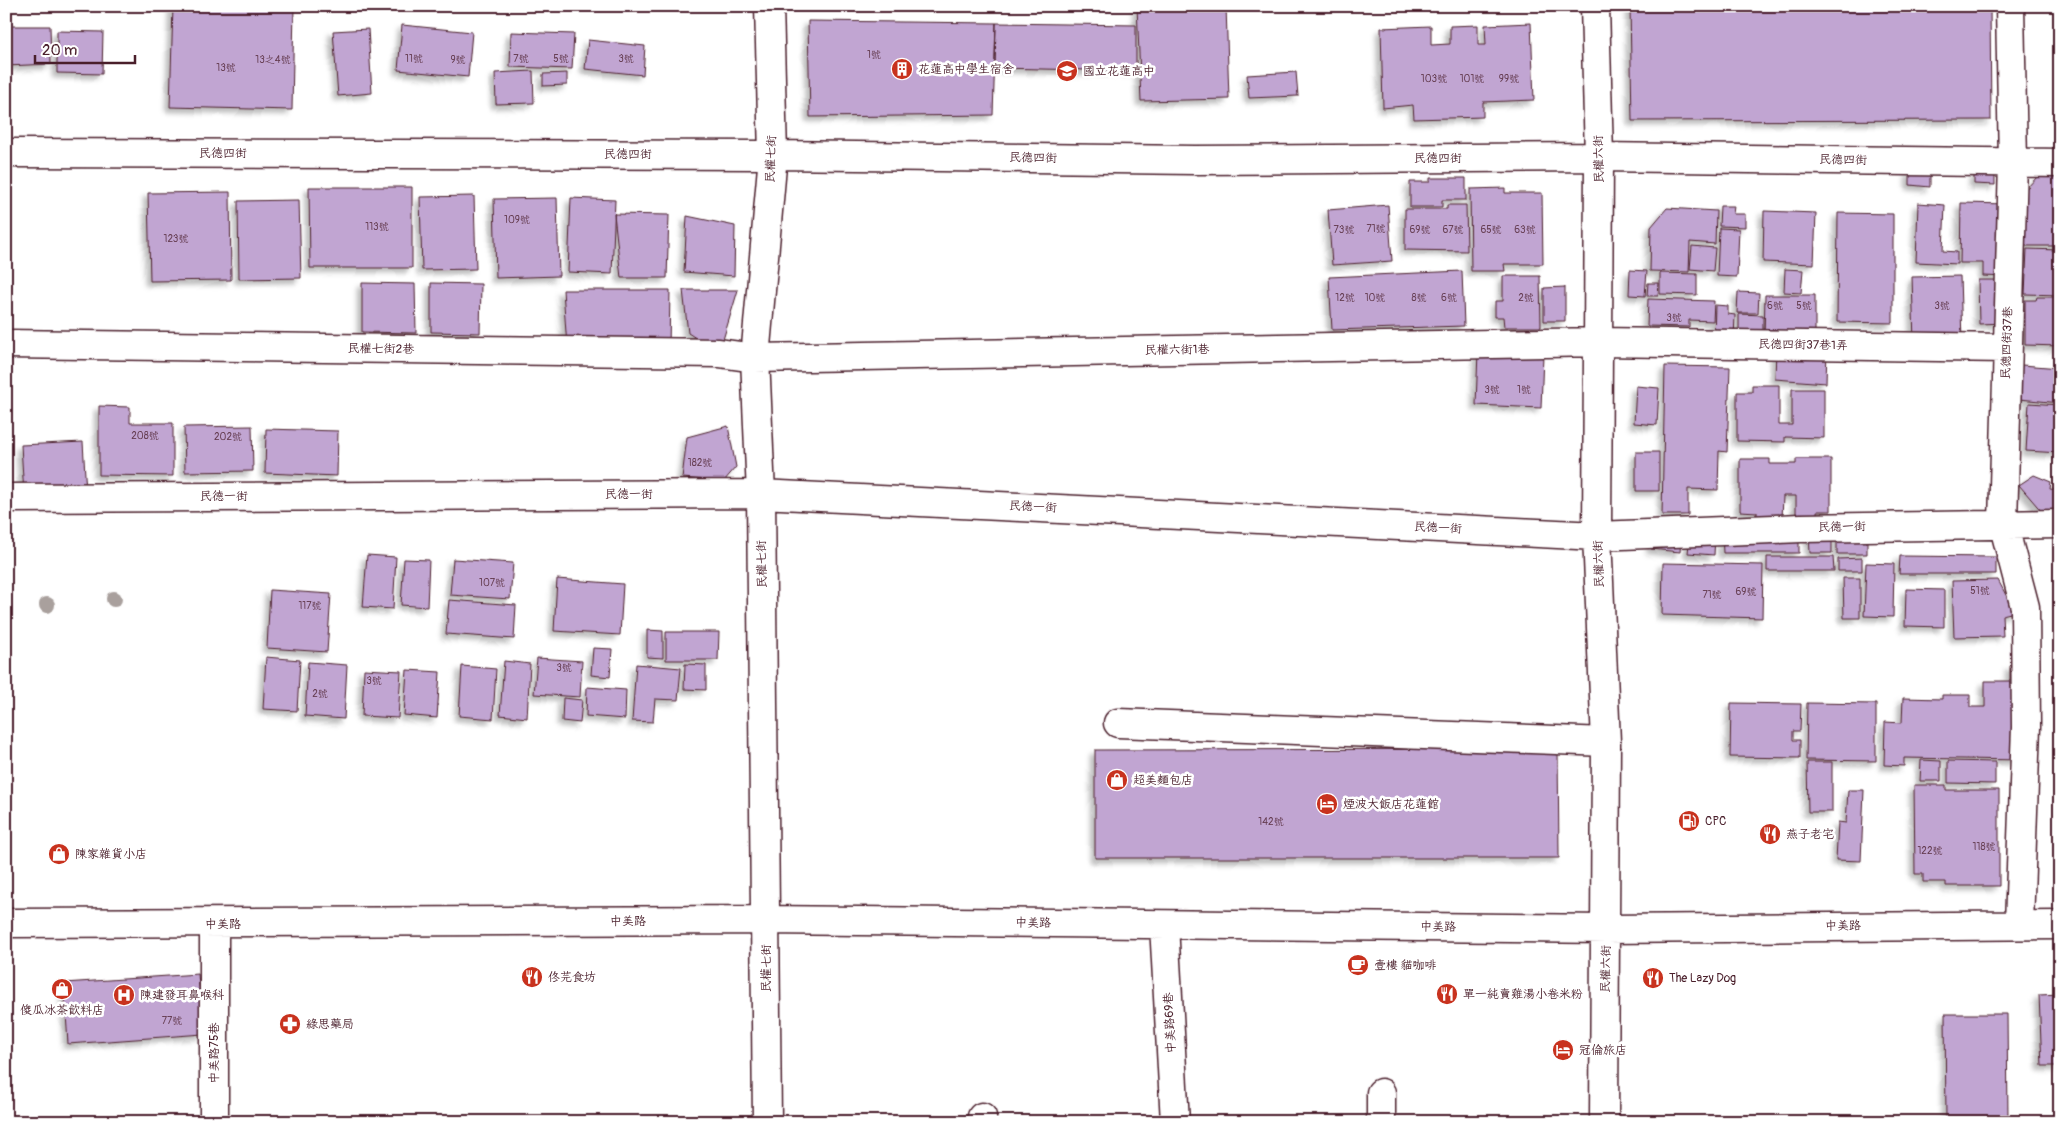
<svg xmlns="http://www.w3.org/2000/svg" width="2066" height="1128" font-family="Pangolin,'LXGW WenKai TC',sans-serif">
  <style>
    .building { fill: #c1a5d2; stroke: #4a1f2b; filter: url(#shadow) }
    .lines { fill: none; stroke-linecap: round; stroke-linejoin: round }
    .minor-casing { stroke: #4a1f2b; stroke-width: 31 }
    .minor { stroke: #fff; stroke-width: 28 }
    .tree { fill: #a9a09d }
    .labels { text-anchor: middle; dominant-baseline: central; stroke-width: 5; stroke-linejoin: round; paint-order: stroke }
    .number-label { font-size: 10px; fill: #684055 }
    .poi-label { font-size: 12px; fill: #4a1f2b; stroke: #fff; text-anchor: start }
    .street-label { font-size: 12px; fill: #4a1f2b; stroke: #fff }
  </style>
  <defs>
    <filter id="shadow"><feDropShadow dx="-4.5" dy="4.5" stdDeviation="2.5" flood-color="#0004"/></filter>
  </defs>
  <rect width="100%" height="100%" fill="#fff"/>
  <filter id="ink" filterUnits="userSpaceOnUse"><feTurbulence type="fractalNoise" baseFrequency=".02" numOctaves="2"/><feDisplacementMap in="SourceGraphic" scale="10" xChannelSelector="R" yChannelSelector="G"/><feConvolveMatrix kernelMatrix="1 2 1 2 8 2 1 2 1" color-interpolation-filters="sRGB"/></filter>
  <g filter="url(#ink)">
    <path class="building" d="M173 6H294L292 110 170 107Z
      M1137 6H1226L1229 99 1141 101Z
      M1630 6H1990L1991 120 1632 121Z
      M808 21 996 23 993 115 810 117Z
      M996 23 1136 25V71L995 68Z
      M1531 23 1534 100 1483 102V117L1414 119 1413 105 1383 108 1381 28 1431 26V45L1450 44V26L1478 25V45H1486L1485 25Z
      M402 25 472 32 468 77 398 70Z
      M6 26H50L51 64 6 66Z
      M368 29 372 93 338 96 333 31Z
      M57 31 103 32 102 74 57 73Z
      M511 32 574 34 572 69 510 67Z
      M588 40 645 46 643 75 585 69Z
      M533 71 534 103 496 104 495 73Z
      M1296 72 1298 96 1249 98 1247 75Z
      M567 73V85L543 86V74Z
      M1910 172 1930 173V187L1910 185Z
      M1974 173 1995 174V185L1974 184Z
      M2038 176 2060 177V246H2015V201Z
      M1430 178H1466V200H1442V207H1410V182H1430Z
      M309 187H412V268H310Z
      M1505 188V193H1542L1543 264H1504L1505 271H1471L1470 189Z
      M230 192 231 280 150 281 148 193Z
      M474 196 476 269 422 270 420 197Z
      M557 198 559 276 496 278 494 199Z
      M571 198 615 200 612 274 568 272Z
      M299 200 301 278 239 279 238 201Z
      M1918 203 1945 205 1943 251 1957 252V264L1916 262Z
      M1961 203 2009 204 2008 277 1983 276V263H1960Z
      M1388 205 1392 261 1332 265 1328 210Z
      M1447 205H1466L1467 251 1405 250V209H1447Z
      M1720 206H1734L1733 214H1745V227L1719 226Z
      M1667 208 1716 211 1715 244 1690 242 1689 272 1650 271 1651 227Z
      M1764 211 1816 213 1814 264 1763 262Z
      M1838 213 1893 214V323L1837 322Z
      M614 214 669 215 667 278H621Z
      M687 216 735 226 734 276 684 272Z
      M1719 228 1739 229 1737 277 1717 276Z
      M1692 246 1715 248 1713 271 1690 269Z
      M2027 249 2060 250V295L2025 294Z
      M1785 269 1803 270 1801 293 1784 292Z
      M1630 270 1647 271 1645 296 1629 295Z
      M1462 271 1464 326 1332 330 1329 277Z
      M1660 273 1697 274V295L1660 294Z
      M1503 276H1540L1541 327H1504L1503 317H1495V301H1503Z
      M1960 276 1962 342 1914 343 1912 277Z
      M1978 280H2004L2005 323 1979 324Z
      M362 283 415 284 416 333 362 332Z
      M431 283 481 284 480 333 431 332Z
      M1648 283H1659L1658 296H1647Z
      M1565 287V321H1544V288Z
      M563 290H670L669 348 567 347Z
      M683 290H738L719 353 688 333Z
      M1738 292 1759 293 1758 313H1737Z
      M1765 295H1815V341L1764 339Z
      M2037 297H2055V300H2060V346L2025 345V300H2036Z
      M1648 299 1714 301 1713 321 1689 320V327L1647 326Z
      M1715 305 1728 306V314L1735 315 1734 339 1714 338Z
      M1739 314 1763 315V336H1739Z
      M1827 348 1826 383 1775 379 1776 349Z
      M1478 351 1543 355 1541 408 1476 405Z
      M2022 365 2060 368V403L2019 399Z
      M1665 366 1730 367 1727 452 1719 451 1718 490 1688 489V515H1662Z
      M1752 385H1779V425H1792V389H1824V438L1785 437V442L1737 441V392H1752Z
      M1636 386 1659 388 1657 425 1634 423Z
      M2029 403 2060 405V453L2026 451Z
      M99 406 130 407V423H173V476L99 475Z
      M252 426 253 471 185 472 184 427Z
      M728 426 736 467 724 481 682 478 687 437Z
      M266 429 338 431 337 476 265 473Z
      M83 442 86 492 24 495 21 445Z
      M1636 452H1659V491H1636Z
      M1740 459H1770V464H1796V459H1831V511H1817V519H1796V496H1783L1782 519H1757V512L1740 511Z
      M2034 475 2051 482 2050 489 2060 490V513H2043L2019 485Z
      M1867 529V554H1837V530Z
      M1832 530V553H1810L1809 531Z
      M1799 533V553H1723L1722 534Z
      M1690 534 1715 536 1714 555 1688 553Z
      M1652 535 1681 538 1680 552 1651 549Z
      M367 555 396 557 393 609 363 607Z
      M1900 556 1996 557V574H1899Z
      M1767 557H1833L1834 571H1767Z
      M1862 558V571H1838V559Z
      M404 559 429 560 427 607 401 605Z
      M453 559 513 563 510 599 450 595Z
      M1663 563 1763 565 1762 618 1662 615Z
      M1866 563 1894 564 1893 617 1864 616Z
      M1843 578H1860V618H1844Z
      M557 579 623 584 620 635 554 631Z
      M1998 580 2015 612 2002 615 2003 636 1954 637 1952 581Z
      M1906 589 1944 590V627L1905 626Z
      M270 590 331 594 327 652 267 648Z
      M449 600 516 605 514 639 446 634Z
      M647 630 663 631V658L647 657Z
      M666 632H719L718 660H666Z
      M593 648 612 649 610 677 591 675Z
      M266 657 300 660 297 711 263 709Z
      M537 658 582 661 580 697 534 694Z
      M504 661 530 664 527 718 500 715Z
      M308 662 347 665 344 719 305 716Z
      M636 664 681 668 678 700 655 699 653 722 632 721Z
      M685 664 706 665V690L684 689Z
      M462 666 496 669 493 719 459 716Z
      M2010 666H2021L2020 760 1904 758V766L1884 765 1885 722 1902 723 1903 698 1942 699V695H1970V707H1985V681H2010Z
      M364 669 401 671 398 718 362 716Z
      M407 670 440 672 437 718 404 715Z
      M587 687 626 690 625 719 586 716Z
      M563 698 582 700 580 723 562 721Z
      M1731 703 1801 704 1800 731H1793V740H1800V758L1730 757Z
      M1807 703 1876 704V761L1806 760Z
      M1558 749 1559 858H1095V750Z
      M1921 760 1941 761V781H1920Z
      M1948 761 1995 762V784L1948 783Z
      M1807 762H1832V812H1808Z
      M1914 785H1946V790H1999V886H1946V882H1923V874H1915Z
      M1848 790H1864L1861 861 1836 860 1838 822 1846 823Z
      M198 974 203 1034 68 1044 64 983Z
      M2060 994V1066H2042L2039 995Z
      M1945 1014H2007L2008 1120H1946Z"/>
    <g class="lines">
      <g class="minor-casing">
        <path id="minor" d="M1595 6 1599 157 1597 536 1606 742 1604 1122
          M2010 6 2013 163 2003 523 2025 607 2026 727 2019 924
          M6 153 773 155 1195 160 1599 157 2060 163
          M6 344 719 353 755 358 1600 342 2006 348
          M6 498 761 494 1597 536 1801 528 2060 524
          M1118 723 1606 742
          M6 923 765 920 1606 929 2060 925
          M214 924V1122
          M1164 925 1175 1122
          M1381 1093V1122
          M767 1122 761 494 755 358 773 155 769 6
          M982 1122V1117"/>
      </g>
      <use href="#minor" class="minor"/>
    </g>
    <g class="tree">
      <circle cx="114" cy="599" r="8"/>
      <circle cx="47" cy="605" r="8"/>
    </g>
  </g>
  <defs>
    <g id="building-disc" transform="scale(1.125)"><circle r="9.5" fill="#c8321e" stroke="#fff"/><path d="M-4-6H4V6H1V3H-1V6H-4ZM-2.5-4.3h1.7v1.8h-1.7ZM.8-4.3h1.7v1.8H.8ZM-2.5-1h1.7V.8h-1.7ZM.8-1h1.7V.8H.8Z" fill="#fff"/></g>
    <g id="school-disc" transform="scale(1.125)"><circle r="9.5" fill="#c8321e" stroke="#fff"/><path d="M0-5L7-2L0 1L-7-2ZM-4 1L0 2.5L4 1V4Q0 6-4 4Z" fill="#fff"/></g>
    <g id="shop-disc" transform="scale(1.125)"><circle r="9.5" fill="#c8321e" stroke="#fff"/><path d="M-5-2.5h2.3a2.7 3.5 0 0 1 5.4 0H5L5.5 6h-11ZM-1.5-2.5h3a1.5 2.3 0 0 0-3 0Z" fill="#fff"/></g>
    <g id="hotel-disc" transform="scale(1.125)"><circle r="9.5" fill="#c8321e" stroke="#fff"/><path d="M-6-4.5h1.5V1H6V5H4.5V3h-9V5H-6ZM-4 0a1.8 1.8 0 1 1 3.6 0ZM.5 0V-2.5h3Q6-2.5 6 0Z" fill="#fff"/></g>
    <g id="fuel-disc" transform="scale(1.125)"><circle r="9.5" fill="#c8321e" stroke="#fff"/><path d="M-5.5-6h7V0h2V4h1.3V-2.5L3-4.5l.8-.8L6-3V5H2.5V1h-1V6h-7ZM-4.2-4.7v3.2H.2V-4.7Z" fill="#fff"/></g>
    <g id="restaurant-disc" transform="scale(1.125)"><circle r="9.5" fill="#c8321e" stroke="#fff"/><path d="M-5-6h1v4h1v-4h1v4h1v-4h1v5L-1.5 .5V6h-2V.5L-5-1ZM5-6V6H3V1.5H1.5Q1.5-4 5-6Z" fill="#fff"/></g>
    <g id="cafe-disc" transform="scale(1.125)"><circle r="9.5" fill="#c8321e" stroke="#fff"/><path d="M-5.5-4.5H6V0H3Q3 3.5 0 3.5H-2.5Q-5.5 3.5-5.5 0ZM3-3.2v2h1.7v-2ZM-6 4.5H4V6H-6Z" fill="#fff"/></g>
    <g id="hospital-disc" transform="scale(1.125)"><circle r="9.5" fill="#c8321e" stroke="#fff"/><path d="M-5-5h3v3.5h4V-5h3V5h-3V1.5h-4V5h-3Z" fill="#fff"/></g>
    <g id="pharmacy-disc" transform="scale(1.125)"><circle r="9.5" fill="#c8321e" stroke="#fff"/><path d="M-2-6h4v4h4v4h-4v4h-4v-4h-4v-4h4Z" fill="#fff"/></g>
  </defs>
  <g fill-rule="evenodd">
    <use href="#building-disc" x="902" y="69"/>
    <use href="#school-disc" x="1067" y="71"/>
    <use href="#shop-disc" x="1117" y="780"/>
    <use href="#hotel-disc" x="1327" y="804"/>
    <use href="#fuel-disc" x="1689" y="821"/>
    <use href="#restaurant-disc" x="1770" y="834"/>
    <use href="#shop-disc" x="59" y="854"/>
    <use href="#cafe-disc" x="1358" y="965"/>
    <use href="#restaurant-disc" x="532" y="977"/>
    <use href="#restaurant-disc" x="1653" y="978"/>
    <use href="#shop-disc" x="62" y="989"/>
    <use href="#restaurant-disc" x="1447" y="994"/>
    <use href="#hospital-disc" x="124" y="995"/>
    <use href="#pharmacy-disc" x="290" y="1024"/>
    <use href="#hotel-disc" x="1563" y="1050"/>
  </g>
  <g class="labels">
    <g class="number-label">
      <text x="874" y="55">1號</text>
      <text x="414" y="59">11號</text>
      <text x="521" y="59">7號</text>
      <text x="561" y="59">5號</text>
      <text x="626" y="59">3號</text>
      <text x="273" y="60">13之4號</text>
      <text x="458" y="60">9號</text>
      <text x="226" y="68">13號</text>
      <text x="1434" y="79">103號</text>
      <text x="1472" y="79">101號</text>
      <text x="1509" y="79">99號</text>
      <text x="517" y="220">109號</text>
      <text x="377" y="227">113號</text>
      <text x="1376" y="229">71號</text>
      <text x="1344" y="230">73號</text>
      <text x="1420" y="230">69號</text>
      <text x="1453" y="230">67號</text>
      <text x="1491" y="230">65號</text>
      <text x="1525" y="230">63號</text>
      <text x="176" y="239">123號</text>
      <text x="1345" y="298">12號</text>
      <text x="1375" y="298">10號</text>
      <text x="1419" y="298">8號</text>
      <text x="1449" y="298">6號</text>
      <text x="1526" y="298">2號</text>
      <text x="1775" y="306">6號</text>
      <text x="1804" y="306">5號</text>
      <text x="1942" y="306">3號</text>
      <text x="1674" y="318">3號</text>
      <text x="1492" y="390">3號</text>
      <text x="1524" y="390">1號</text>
      <text x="145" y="436">208號</text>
      <text x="228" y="437">202號</text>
      <text x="700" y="463">182號</text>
      <text x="492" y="583">107號</text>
      <text x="1980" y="591">51號</text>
      <text x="1746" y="592">69號</text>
      <text x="1712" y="595">71號</text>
      <text x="310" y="606">117號</text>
      <text x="564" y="668">3號</text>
      <text x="374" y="681">3號</text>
      <text x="320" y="694">2號</text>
      <text x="1271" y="822">142號</text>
      <text x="1984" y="847">118號</text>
      <text x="1930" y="851">122號</text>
      <text x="172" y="1021">77號</text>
    </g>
    <g class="poi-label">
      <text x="918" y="69">花蓮高中學生宿舍</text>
      <text x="1083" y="71">國立花蓮高中</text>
      <text x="1133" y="780">超美麵包店</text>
      <text x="1343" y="804">煙波大飯店花蓮館</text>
      <text x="1705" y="821">CPC</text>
      <text x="1786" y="834">燕子老宅</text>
      <text x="75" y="854">陳家雜貨小店</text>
      <text x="1374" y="965">壹樓 貓咖啡</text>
      <text x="548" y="977">佟芫食坊</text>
      <text x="1669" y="978">The Lazy Dog</text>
      <text x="1463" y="994">單一純賣雞湯小卷米粉</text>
      <text x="140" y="995">陳建發耳鼻喉科</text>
      <text x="62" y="1010" text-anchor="middle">傻瓜冰茶飲料店</text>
      <text x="306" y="1024">綠思藥局</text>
      <text x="1579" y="1050">冠倫旅店</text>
    </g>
    <g class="street-label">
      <text x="223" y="153">民德四街</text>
      <text x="628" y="154">民德四街</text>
      <text transform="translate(1033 158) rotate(1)">民德四街</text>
      <text x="1438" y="158">民德四街</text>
      <text transform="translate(771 159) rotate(-88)">民權七街</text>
      <text transform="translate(1599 159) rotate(-91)">民權六街</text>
      <text transform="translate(1843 160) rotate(1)">民德四街</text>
      <text transform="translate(2007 343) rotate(-88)">民德四街37巷</text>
      <text transform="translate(1803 345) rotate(1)">民德四街37巷1弄</text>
      <text transform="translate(381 349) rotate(1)">民權七街2巷</text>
      <text transform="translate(1177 350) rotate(-1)">民權六街1巷</text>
      <text x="629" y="494">民德一街</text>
      <text x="224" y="496">民德一街</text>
      <text transform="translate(1033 507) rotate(3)">民德一街</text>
      <text transform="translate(1842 527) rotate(-1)">民德一街</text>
      <text transform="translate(1438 528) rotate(3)">民德一街</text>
      <text transform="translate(762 564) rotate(-91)">民權七街</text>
      <text transform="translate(1599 564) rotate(-92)">民權六街</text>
      <text x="628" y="921">中美路</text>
      <text transform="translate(1033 923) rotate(1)">中美路</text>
      <text x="223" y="924">中美路</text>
      <text transform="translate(1843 926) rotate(-1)">中美路</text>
      <text transform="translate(1438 927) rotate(1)">中美路</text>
      <text transform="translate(766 968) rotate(-90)">民權七街</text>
      <text transform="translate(1606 969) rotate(-89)">民權六街</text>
      <text transform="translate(1170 1023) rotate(-93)">中美路69巷</text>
      <text transform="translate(214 1053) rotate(-90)">中美路75巷</text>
    </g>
  </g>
  <rect width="2066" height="1128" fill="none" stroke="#fff" stroke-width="25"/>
  <rect x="12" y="12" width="2041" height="1103" fill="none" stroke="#4a1f2b" stroke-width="2" filter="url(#ink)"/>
  <path d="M35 55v8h100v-8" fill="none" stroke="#4a1f2b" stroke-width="2.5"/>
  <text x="42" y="55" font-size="15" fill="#4a1f2b" stroke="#ffffff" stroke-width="4" paint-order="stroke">20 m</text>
</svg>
